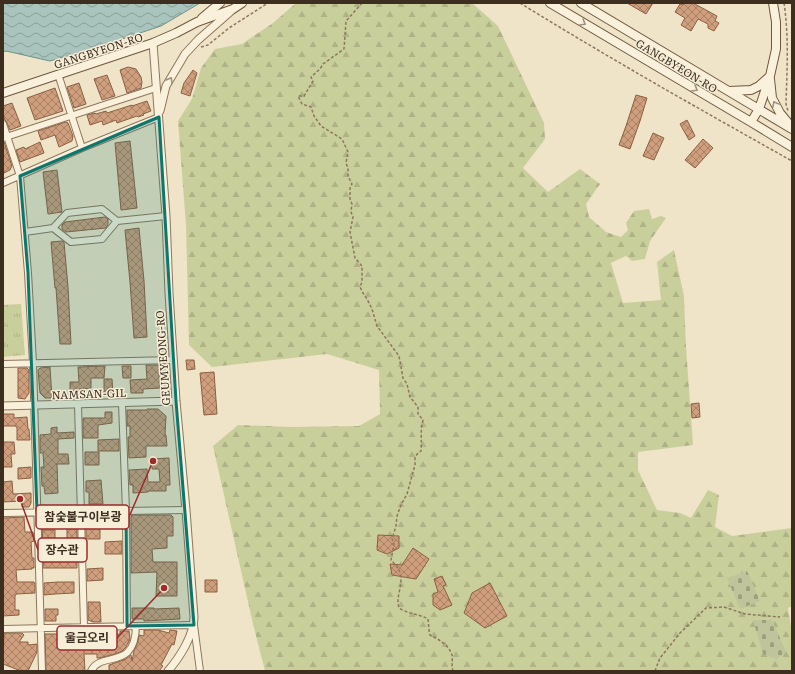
<svg xmlns="http://www.w3.org/2000/svg" width="795" height="674" font-family="Literata,'Noto Sans KR',serif">
  <style>
    .forest { fill: url(#forest-firs) }
    .cemetery { fill: url(#cemetery-stones) }
    .park { fill: url(#park-tufts) }
    .water { fill: url(#water-waves); stroke: #6f938a }
    .building { fill: url(#building-cross-hatch); stroke: #8d5f41 }
    .lines { fill: none; stroke-linecap: round; stroke-linejoin: round }
    .minor-casing { stroke: #8d765c; stroke-width: 8 }
    .tertiary-casing { stroke: #8d765c; stroke-width: 9 }
    .secondary-casing { stroke: #6f573f; stroke-width: 10 }
    .path { stroke: #8d765c; stroke-width: 1.5; stroke-dasharray: 3 2; stroke-linecap: butt }
    .minor { stroke: #faf1dc; stroke-width: 6 }
    .tertiary { stroke: #faf1dc; stroke-width: 7 }
    .secondary { stroke: #faf1dc; stroke-width: 8 }
    .oneway { stroke: #9c907e }
    .marked { fill: #0f766e; fill-opacity: 0.2; stroke: #0f766e; stroke-width: 3; stroke-linejoin: round }
    .labels { text-anchor: middle; dominant-baseline: central; stroke-width: 3; stroke-linejoin: round; paint-order: stroke }
    .street-label { font-size: 11px; fill: #3d2e20; stroke: #f7eed8 }
    .leader { fill: none; stroke: #9e2a2b; stroke-width: 1.5 }
    .callout-dot { fill: #9e2a2b; stroke: #f7eed8; stroke-width: 1.5 }
    .callout { fill: #f7eed8; stroke: #9e2a2b; stroke-width: 1.5 }
    .callout-label { font-size: 12px; text-anchor: middle; font-weight: bold; fill: #3d2e20 }
  </style>
  <defs>
    <pattern id="forest-firs" width="22" height="20" patternUnits="userSpaceOnUse"><rect width="22" height="20" fill="#c9cf9b"/><path d="M5 1l3.5 6h-7zM16 11l3.5 6h-7z" fill="#aeb285"/></pattern>
    <pattern id="cemetery-stones" width="16" height="16" patternUnits="userSpaceOnUse"><rect width="16" height="16" fill="#bfc49a"/><path d="M2 7V4a2 2 0 0 1 4 0v3zM10 15v-3a2 2 0 0 1 4 0v3z" fill="#9ca07d"/></pattern>
    <pattern id="park-tufts" width="24" height="20" patternUnits="userSpaceOnUse"><rect width="24" height="20" fill="#c9cf9b"/><path d="M3 7l-1-3M5 7V3M7 7l1-3M15 17l-1-3M17 17v-4M19 17l1-3" fill="none" stroke="#aeb285"/></pattern>
    <pattern id="water-waves" width="16" height="10" patternUnits="userSpaceOnUse"><rect width="16" height="10" fill="#a9c4bc"/><path d="M0 5q4-4 8 0t8 0" fill="none" stroke="#8ba098"/></pattern>
    <pattern id="building-cross-hatch" width="8" height="8" patternUnits="userSpaceOnUse"><rect width="8" height="8" fill="#cf9f7d"/><path d="M0 0l8 8M0 8l8-8" fill="none" stroke="#a98266"/></pattern>
  </defs>
  <rect width="100%" height="100%" fill="#f0e4c8"/>
  <path class="forest" d="M296 3H472L498 26 544 123 545 139 523 168 548 192 580 169 600 184 586 204 589 217 606 232 621 237 628 230 626 223 634 211 649 209 652 219 661 216 666 218 650 241 645 259 632 261 626 256 611 263 623 303 661 300 657 262 674 250 684 296 686 347 693 445 638 452V470L657 510 680 513 691 518 708 490 719 495 715 527 732 536 792 528V606L788 608 792 632V671H265L253 624 213 446 238 425 292 427 359 426 380 414 379 370 327 354 212 367 189 345 186 225 178 121 192 99 201 68 215 49 242 44 273 23Z"/>
  <path class="cemetery" d="M747 571 760 601 740 609 727 578Z
    M753 620H772L786 652 777 659 763 654Z"/>
  <path class="park" d="M21 304 25 355 3 357V305Z"/>
  <path class="water" d="M3 3H200L161 26 98 47 50 61 6 51 3 52Z"/>
  <path class="building" d="M627 3H653L646 14Z
    M684 3H693L717 16 715 21 719 23 714 31 708 28V24L698 19 691 31 681 25 685 18 675 12 680 4 683 5Z
    M128 67 136 69 141 77 142 82 141 88 127 93 120 70Z
    M193 70 197 73 190 96 181 93 184 83Z
    M107 75 115 96 102 100 94 79Z
    M79 83 86 104 74 108 67 87Z
    M55 88 63 111 35 120 27 98Z
    M636 95 647 98 640 121 630 149 619 145 626 126Z
    M147 101 151 111 143 114 144 115 138 117 137 116 117 123 116 120 103 125 102 121 90 125 87 115 95 113 96 114 106 111 107 113 132 105V106Z
    M12 103 21 126 10 130 7 123 5 120 3 115V106Z
    M687 120 695 136 689 140 680 124Z
    M66 122 68 123 73 136 72 141 59 147 55 135 41 140 38 131Z
    M653 133 664 138 654 160 643 156Z
    M703 139 713 148 695 168 685 160Z
    M130 141 137 208 121 210 115 143Z
    M3 142H4L12 166 10 170 4 173 3 169Z
    M40 142 44 153 20 162 16 150 24 147 25 149Z
    M57 170 62 212 48 214 43 172Z
    M105 217 108 219V224L106 228 66 232 62 229V225L65 222Z
    M139 228 144 281 147 337 134 338 130 282 125 230Z
    M62 241 64 242 68 287 71 344H60L56 288H55L51 242Z
    M186 360H194L195 369 187 370Z
    M146 365H159L162 366V375H159L160 388 143 389V393H131L130 380 147 379Z
    M105 366 104 378H91V388L79 389V395H70V382H79L78 367Z
    M122 366H131V378H123Z
    M50 367 52 398H45L40 393 38 370 40 368Z
    M18 368H27L29 370V393L25 399 18 398Z
    M214 372 217 414 204 415 200 373Z
    M104 379H112L113 395H104Z
    M699 403 700 417 692 418 691 404Z
    M147 409H158L166 416 165 435H166L167 446H146V457L129 458 128 437H130V426H127V410H147Z
    M105 412H112V423L98 425V438H83V418H105Z
    M3 414H14V418L27 417 28 429H29L30 440H17V427H16V426H3Z
    M57 427V433L74 432V438L58 439V454H68L69 464H57L58 493 45 494 44 486H42L41 467H44L43 453H40V435L51 434V428Z
    M119 439V451H98V440Z
    M3 442H14L15 454H11L12 467H3Z
    M85 452H99V465H85Z
    M169 458 170 485H166V491H148V492L133 493V485H130L129 470 147 469 148 482H160L159 469H152V459Z
    M31 467V478L18 479V468Z
    M101 480 103 504H89V492H86V481Z
    M12 481 13 494 31 493V503L29 507H22V501L3 502V482Z
    M132 515H171L173 517V536H167V548L152 549 153 562H177V596H156L157 572 131 573V517Z
    M24 517 25 532H33L34 541 31 542 32 558H34V568H32V569L16 570 17 582H34V583H35V593L16 594V595H15V610H19V615L3 616V518Z
    M77 519V568H43V557H60V543H67V528H60V520Z
    M100 521V539H86V522Z
    M42 530H55V541H43Z
    M378 535 399 536V548L387 554 377 550Z
    M122 541V554H105V542Z
    M413 548 429 559 416 579 392 575 390 564 402 565Z
    M103 568V580L87 581V569Z
    M442 576 446 585 443 586 452 605 440 610 433 605V594L438 592 434 579Z
    M205 580H217V592H205Z
    M58 582H74V593L55 594 44 595V583Z
    M490 583 507 616 485 628 464 613 472 593Z
    M88 602H100L101 622H93L88 620Z
    M132 608H154V609L179 608 180 619 144 621V619H132Z
    M45 609H58V615H56V621H45Z
    M144 630H158L169 633 170 630 177 631 174 645 172 644 161 665 163 666 159 671H109V665L126 659 131 655 132 661 134 651 138 642 139 635 144 636Z
    M103 631V635L120 634V631H129L130 639 126 647 122 651 115 654 99 658H97V654H84L85 671H46L45 634H65V632H71V636L85 635V632Z
    M4 633H22L24 635 19 642H28V645L37 644V652L28 671H21L3 664Z"/>
  <g class="lines">
    <g class="minor-casing">
      <path id="minor" d="M58 74 82 148
        M3 124 20 176 28 273 33 363 42 671
        M3 138 156 88
        M3 183 82 148 159 117
        M53 228 71 242 102 239 117 221 166 216
        M25 232 53 228 67 213 102 209 117 221
        M3 364 173 360
        M122 403 126 511 127 626
        M78 404 84 627
        M3 513 186 510
        M3 629 136 626 194 625 200 671
        M91 671C101 650 135 672 136 626"/>
    </g>
    <g class="tertiary-casing">
      <path id="tertiary" d="M153 43 166 216 169 293 176 401 186 510 194 617C194 635 180 657 168 671
        M160 111 166 86 185 54 198 40 231 11
        M3 406 176 401"/>
    </g>
    <g class="secondary-casing">
      <path id="secondary" d="M550 3 751 122 792 147
        M581 3 792 129
        M202 18 220 3
        M770 79 772 98 780 113 789 124
        M729 91 751 90 759 86 769 77
        M3 93 153 43 176 33 197 22 233 9 242 3
        M751 122 759 109 770 76 776 49V22L773 3"/>
    </g>
    <path class="path" d="M362 3 346 21 344 49 323 64 320 69 311 77 313 81 304 96H298L302 104 311 107 314 116 321 126 342 139 348 152 346 163 348 168V176L352 184 350 188V199L352 204 351 212 353 217 350 232 355 258 362 266V282L360 287 363 293 367 299 372 309 377 326 399 356 403 378 407 384 410 397 418 407V414L423 420C420 431 422 440 421 451L418 453 415 457V465L410 483 407 494 401 505 397 516 396 526 392 539 394 544 391 560C394 563 397 567 399 570 405 583 395 596 399 608 408 614 419 614 428 619L429 630 430 635C438 639 449 645 452 655 453 658 451 665 453 671
      M520 3C609 58 701 110 792 161
      M784 3C789 36 787 70 786 104L788 111
      M201 47 208 45 229 28 268 3
      M655 671 660 658 680 633 706 608 724 607 745 614 780 617"/>
    <use href="#minor" class="minor"/>
    <use href="#tertiary" class="tertiary"/>
    <use href="#secondary" class="secondary"/>
  </g>
  <defs><path id="oneway-chevron" d="M-2-3.5L2.5 0L-2 3.5" fill="none" stroke-width="1.6" stroke-linecap="round" stroke-linejoin="round"/></defs>
  <g class="oneway">
    <use href="#oneway-chevron" transform="translate(583 23) rotate(31)"/>
    <use href="#oneway-chevron" transform="translate(170 80) rotate(-60)"/>
    <use href="#oneway-chevron" transform="translate(695 89) rotate(31)"/>
    <use href="#oneway-chevron" transform="translate(775 104) rotate(-118)"/>
  </g>
  <path class="marked" d="M159 117 176 401 194 625 127 626 126 511 37 512 28 273 20 176Z"/>
  <g class="labels">
    <g class="street-label">
      <text transform="translate(98 50) rotate(-18)">GANGBYEON-RO</text>
      <text transform="translate(677 65) rotate(31)">GANGBYEON-RO</text>
      <text transform="translate(162 358) rotate(-94)">GEUMYEONG-RO</text>
      <text transform="translate(89 393) rotate(-2)">NAMSAN-GIL</text>
    </g>
  </g>
  <path class="leader" d="M153 461L129 517M20 499L38 550M164 588L117 638"/>
  <g class="callout-dot">
    <circle cx="153" cy="461" r="4"/>
    <circle cx="20" cy="499" r="4"/>
    <circle cx="164" cy="588" r="4"/>
  </g>
  <g class="callout">
    <rect x="36" y="505" width="93" height="24" rx="4"/>
    <rect x="38" y="538" width="49" height="24" rx="4"/>
    <rect x="57" y="626" width="60" height="24" rx="4"/>
  </g>
  <g class="callout-label">
    <text x="83" y="521">참숯불구이부광</text>
    <text x="62" y="554">장수관</text>
    <text x="87" y="642">울금오리</text>
  </g>
  <rect width="795" height="674" fill="none" stroke="#3d2e20" stroke-width="8"/>
</svg>
